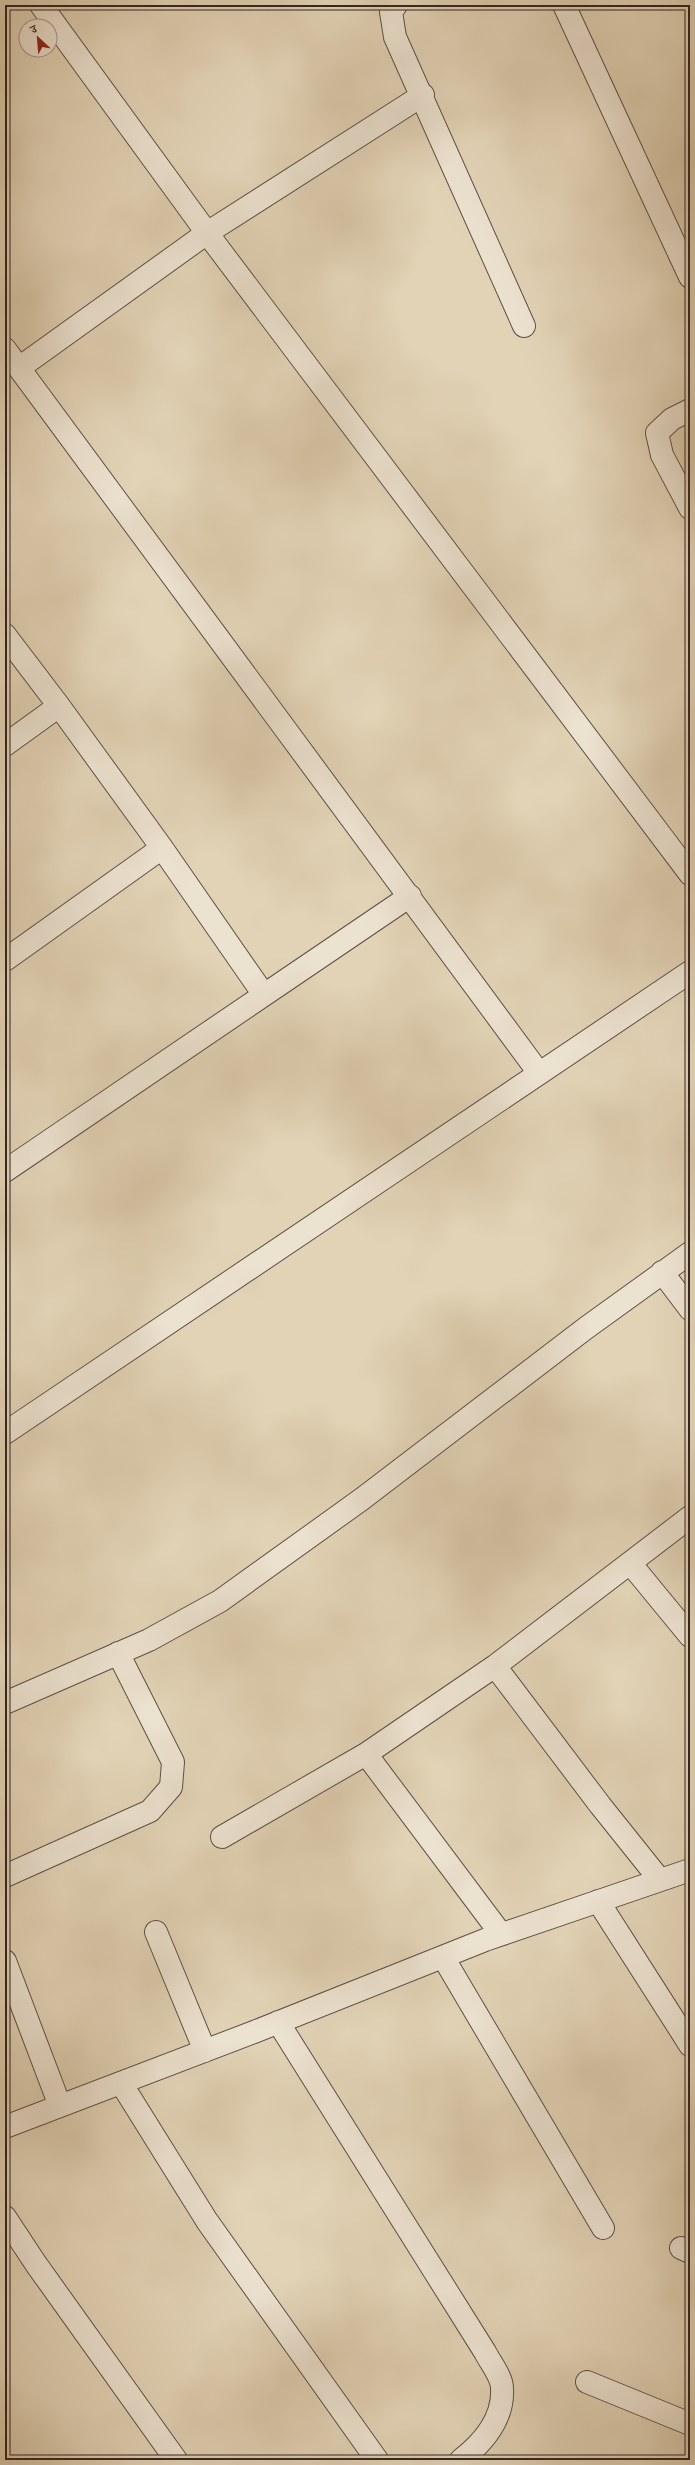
<svg xmlns="http://www.w3.org/2000/svg" width="695" height="2465" font-family="'Sorts Mill Goudy','Noto Serif Devanagari',serif">
  <style>
    .lines { fill: none; stroke-linecap: round; stroke-linejoin: round }
    .minor-casing { stroke: #5e5046; stroke-width: 24 }
    .minor { stroke: #ece2d0; stroke-width: 22 }
  </style>
  <rect width="100%" height="100%" fill="#e2d3b6"/>
  <filter id="stains"><feTurbulence type="fractalNoise" baseFrequency=".005" numOctaves="4"/><feColorMatrix values="0 0 0 0 .2 0 0 0 0 .09 0 0 0 0 .02 0 0 0 .5 -.17"/></filter>
  <radialGradient id="worn" r=".72"><stop offset=".6" stop-color="#630" stop-opacity="0"/><stop offset="1" stop-color="#630" stop-opacity=".3"/></radialGradient>
  <g class="lines">
    <g class="minor-casing">
      <path id="minor" d="M41 5 207 233 690 874
        M396 5 391 12 395 37 524 326
        M564 5 690 277
        M5 349 539 1073
        M19 368 207 233 423 95
        M690 410 672 419 657 433 662 455 690 508
        M5 635 59 706
        M5 745 59 706 162 848 5 960
        M162 848 264 995 410 896
        M5 1171 264 995
        M662 1272 690 1309
        M5 1433 690 972
        M630 1563 690 1636
        M495 1666 600 1805 660 1880
        M5 1703 149 1640 220 1601 362 1499 586 1328 690 1253
        M366 1754 495 1666 690 1517
        M222 1837 366 1754 501 1934
        M5 1876 150 1811 171 1787 173 1762 118 1653
        M598 1901 690 2045
        M156 1932 205 2051
        M443 1957 603 2228
        M5 1961 60 2106
        M278 2022 485 2352C490 2362 502 2377 502 2388 504 2419 484 2442 461 2460
        M121 2083 207 2221 377 2460
        M5 2127 254 2032 485 1940 690 1870
        M5 2217 36 2264 176 2460
        M681 2248 690 2252
        M587 2382 690 2424"/>
    </g>
    <use href="#minor" class="minor"/>
  </g>
  <rect width="695" height="2465" fill="none" stroke="#e2d3b6" stroke-width="20"/>
  <rect x="6" y="6" width="683" height="2453" fill="none" stroke="#322521" stroke-width="2"/>
  <rect x="10" y="10" width="675" height="2445" fill="none" stroke="#322521"/>
  <g transform="translate(38 38) rotate(334)"><circle r="19" fill="#ece2d0" stroke="#a2968a"/>
  <path d="M0-3L7 15L0 10L-7 15Z" fill="#8f2418"/>
  <text y="-6" font-size="11" font-weight="bold" text-anchor="middle" fill="#322521">उ</text>
  </g>
  <rect width="100%" height="100%" filter="url(#stains)"/>
  <rect width="100%" height="100%" fill="url(#worn)"/>
</svg>
